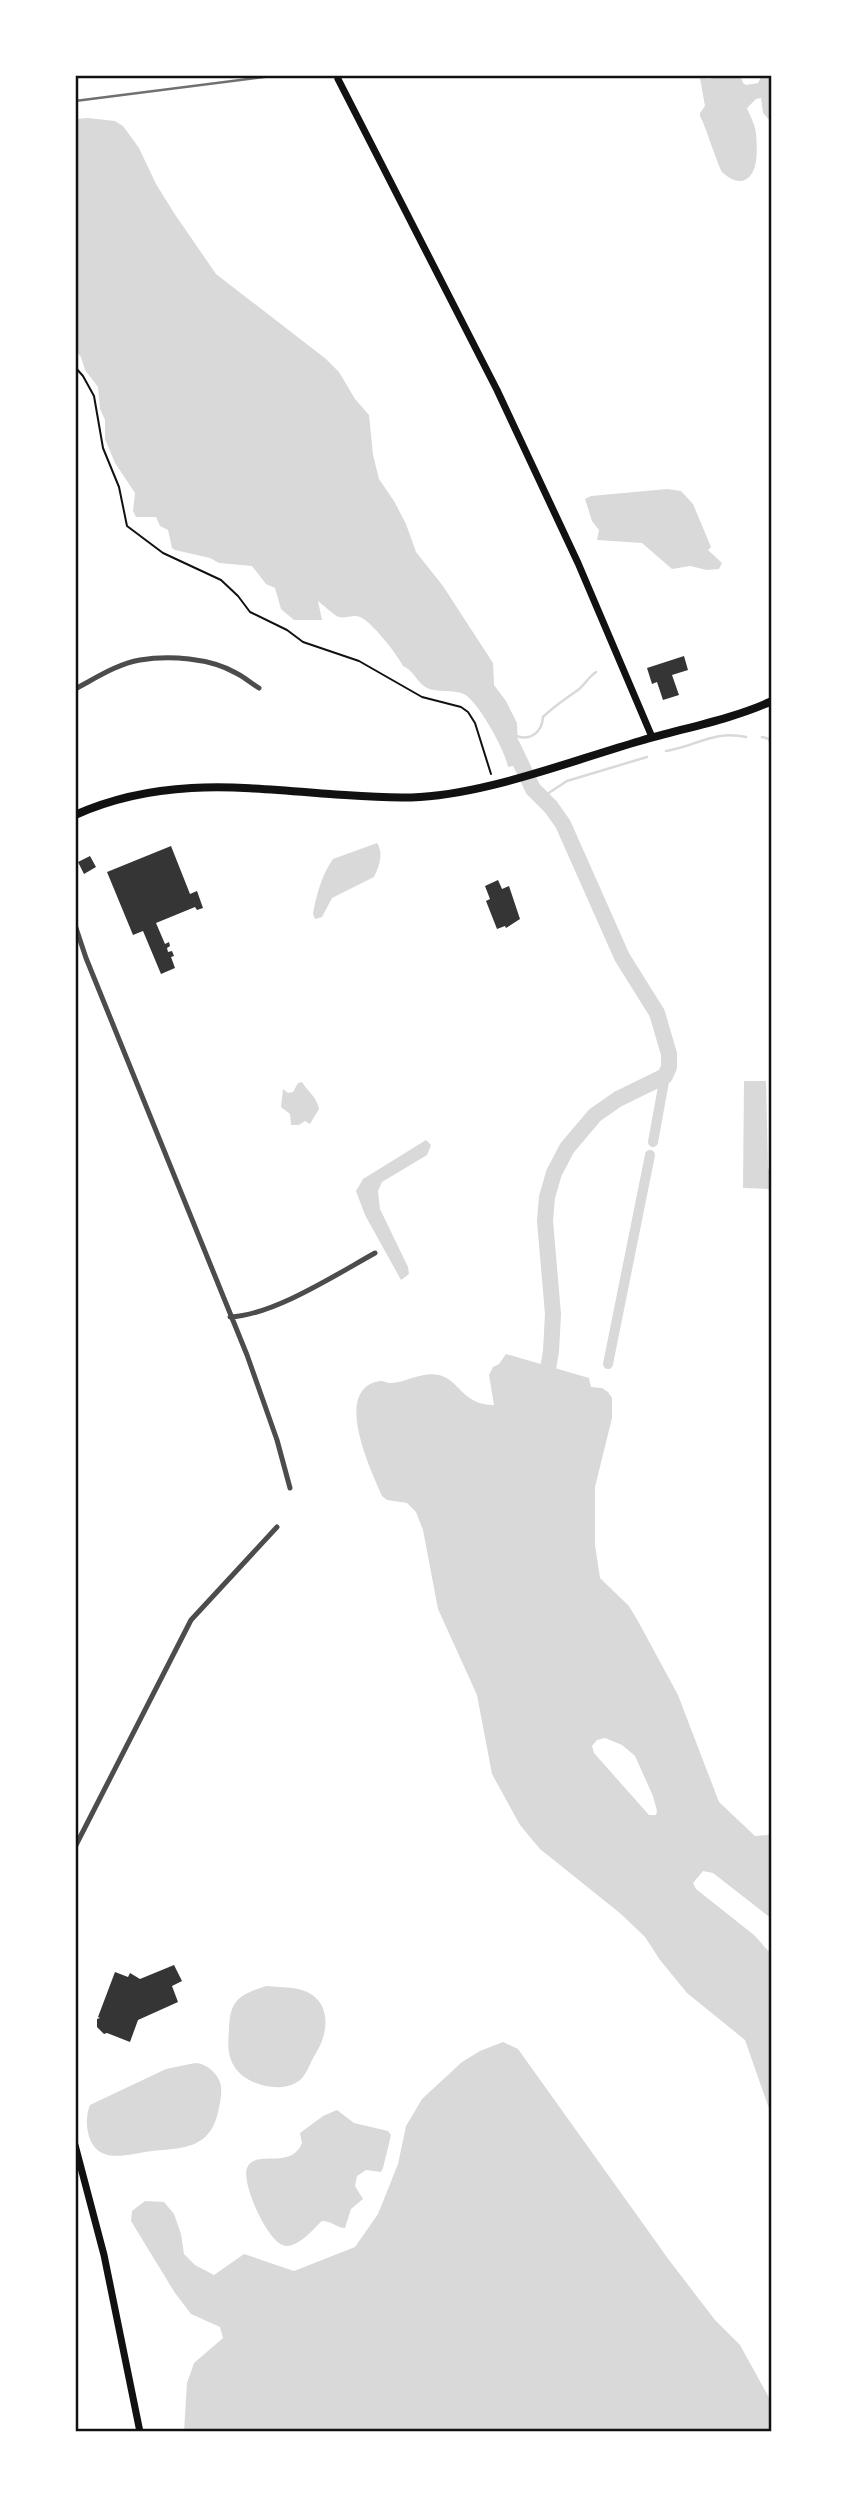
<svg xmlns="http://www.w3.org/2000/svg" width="847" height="2507" font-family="'Roboto Serif',serif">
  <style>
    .water { fill: #d9d9d9; fill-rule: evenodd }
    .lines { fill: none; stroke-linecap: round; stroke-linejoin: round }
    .stream { stroke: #d9d9d9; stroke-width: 2.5 }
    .canal { stroke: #d9d9d9; stroke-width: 10 }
    .river { stroke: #d9d9d9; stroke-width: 16 }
    .building { fill: #353535 }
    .path { stroke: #111; stroke-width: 2 }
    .minor { stroke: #4c4c4c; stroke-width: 5 }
    .secondary { stroke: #111; stroke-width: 7 }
    .primary { stroke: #111; stroke-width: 8 }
    .rail { stroke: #707070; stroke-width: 2.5 }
    .neatline { fill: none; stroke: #111; stroke-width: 2.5 }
  </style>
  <rect width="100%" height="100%" fill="#fff"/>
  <path class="water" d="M717 75H740L743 83 746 85 758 83 762 75H772V123L763 113 761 98 756 99 747 108C750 116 755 124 756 133 757 147 760 178 741 181 735 182 726 176 722 172 718 166 706 127 700 116V113L705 106 700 78 710 79Z
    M88 118 115 121 123 126 139 148 156 184 174 213 216 274 326 359 339 372 355 399 369 415 373 455 379 479 394 501 406 524 416 552 443 586 493 663 494 685 506 701 517 723 518 748 522 756 529 762 508 767C506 752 478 701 464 694 453 689 437 693 427 688 417 683 414 670 403 666 397 654 372 622 360 617 353 614 346 619 339 617 335 616 322 604 318 601L322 620H294L281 609 275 588 266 584 252 566 219 563 210 558 175 550 172 548 168 530 160 526 156 517H136L133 511 135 493 115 463 105 439V420L100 409 98 387 85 370 81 357 75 350V119Z
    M667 489 681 491 693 504 711 547 708 550 722 563 719 569 707 570 690 566 672 569 642 543 597 540 599 530 592 521 585 499 591 496Z
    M377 843C384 853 379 867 374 877L332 898 322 917 315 919 313 914C316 896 322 874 333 859Z
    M744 1081H766L768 1168 772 1175V1196L768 1189 743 1188Z
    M302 1082C308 1092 317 1097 319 1109L310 1124 305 1121 299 1125H291L290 1114 281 1107 283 1089 288 1093 293 1092 298 1083Z
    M426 1140 431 1145 427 1155 382 1182 378 1191 380 1209 408 1267 409 1274 401 1280 365 1215 356 1191 363 1179Z
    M506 1354 589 1378 591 1387 602 1388 608 1392 612 1398V1418L595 1487V1545L600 1578 629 1606 639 1623 678 1695 719 1802 755 1836 767 1835 772 1832V1919L713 1873 703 1871 693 1883 696 1889 754 1935 772 1955V2117L745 2040 687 1993 660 1960 645 1937 621 1914 540 1849 520 1825 492 1774 477 1695 438 1609 423 1530 416 1512 407 1503 387 1500 382 1496C372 1472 331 1389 380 1381 384 1381 387 1383 391 1383 406 1382 424 1371 439 1375 460 1380 462 1405 494 1405L489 1375 493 1367 499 1364ZM605 1738 622 1745 635 1756 653 1796 657 1811 656 1815H649L594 1753 592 1746 597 1740Z
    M266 1986C275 1987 284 1987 293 1988 330 1993 332 2027 316 2053 310 2062 308 2073 300 2080 282 2095 245 2085 234 2066 227 2054 228 2042 229 2029 230 1999 240 1995 266 1986Z
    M503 2042 518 2049 669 2260 715 2320 740 2345 772 2403V2432H184L187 2383 194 2363 223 2338 220 2327 191 2314 175 2293 131 2221 132 2211 145 2201 164 2202 174 2214 181 2234 184 2254 195 2265 214 2275 244 2254 294 2271 355 2247 378 2214 398 2164 406 2126 422 2099 462 2062 480 2051Z
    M195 2063C206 2063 219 2074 221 2086 222 2094 220 2104 218 2112 209 2153 177 2147 145 2152 132 2154 114 2159 102 2153 86 2145 84 2119 90 2105L166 2069Z
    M337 2110 354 2123 388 2131 391 2135 383 2168 381 2172 366 2170 357 2176 355 2186 363 2199 351 2209 345 2228C337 2228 332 2221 322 2221 313 2229 301 2245 287 2246 269 2247 241 2183 247 2168 255 2148 291 2171 302 2143L300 2133 323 2116Z"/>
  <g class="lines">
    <path class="stream" d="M516 736C531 741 542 732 543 717 553 707 564 700 575 692 584 687 587 678 596 672
      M762 737 769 739 772 748
      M666 751C697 746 714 730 746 737
      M541 798 567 781 647 757"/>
    <path class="canal" d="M653 1142 665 1076
      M608 1364 650 1155"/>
    <path class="river" d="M512 745 533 789 551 807 563 824 622 957 657 1013 669 1054V1067L665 1076 618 1099 595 1115 567 1148 554 1173 547 1197 545 1221 553 1314 551 1351 545 1387"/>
  </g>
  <path class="building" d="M684 656 688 670 672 675 679 695 663 700 657 682 652 684 647 668Z
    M171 846 190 894 197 891 203 908 197 910 195 907 156 923 165 944 169 942 170 946 167 948 168 952 172 951 174 956 171 957 175 968 161 974 143 931 133 935 107 872Z
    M90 856 96 867 84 874 78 862Z
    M498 880 502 889 509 886 520 919 506 928 505 926 497 929 486 901 490 899 485 886Z
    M174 1965 182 1981 172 1986 178 2002 138 2020 130 2042 107 2033 104 2034 97 2027V2019L100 2018 98 2017 115 1972 128 1977 130 1973 140 1979Z"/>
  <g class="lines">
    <path class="path" d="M75 367 83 376 94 396 103 448 119 487 127 526 163 553 221 580 238 596 250 612 287 630 303 642 359 661 422 697 461 707 468 712 475 723 491 774"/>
    <path class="minor" d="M75 689C96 678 117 664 140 660 169 655 210 658 236 673 244 677 251 683 259 688
      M75 925 86 958 247 1355 277 1440 290 1488
      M230 1317C274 1315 337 1274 375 1253
      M75 1847 191 1620 277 1527"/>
    <path class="secondary" d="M338 79 497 390 578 563 652 737
      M75 2145 104 2255 140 2432"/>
    <path class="primary" d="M75 815C160 777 240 787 330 794 360 796 390 799 420 797 492 792 571 761 640 741 684 728 730 720 772 701"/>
    <path class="rail" d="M75 101 280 75"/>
  </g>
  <rect width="847" height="2507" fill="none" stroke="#ffffff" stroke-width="154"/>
  <rect x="77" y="77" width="693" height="2353" class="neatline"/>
</svg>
